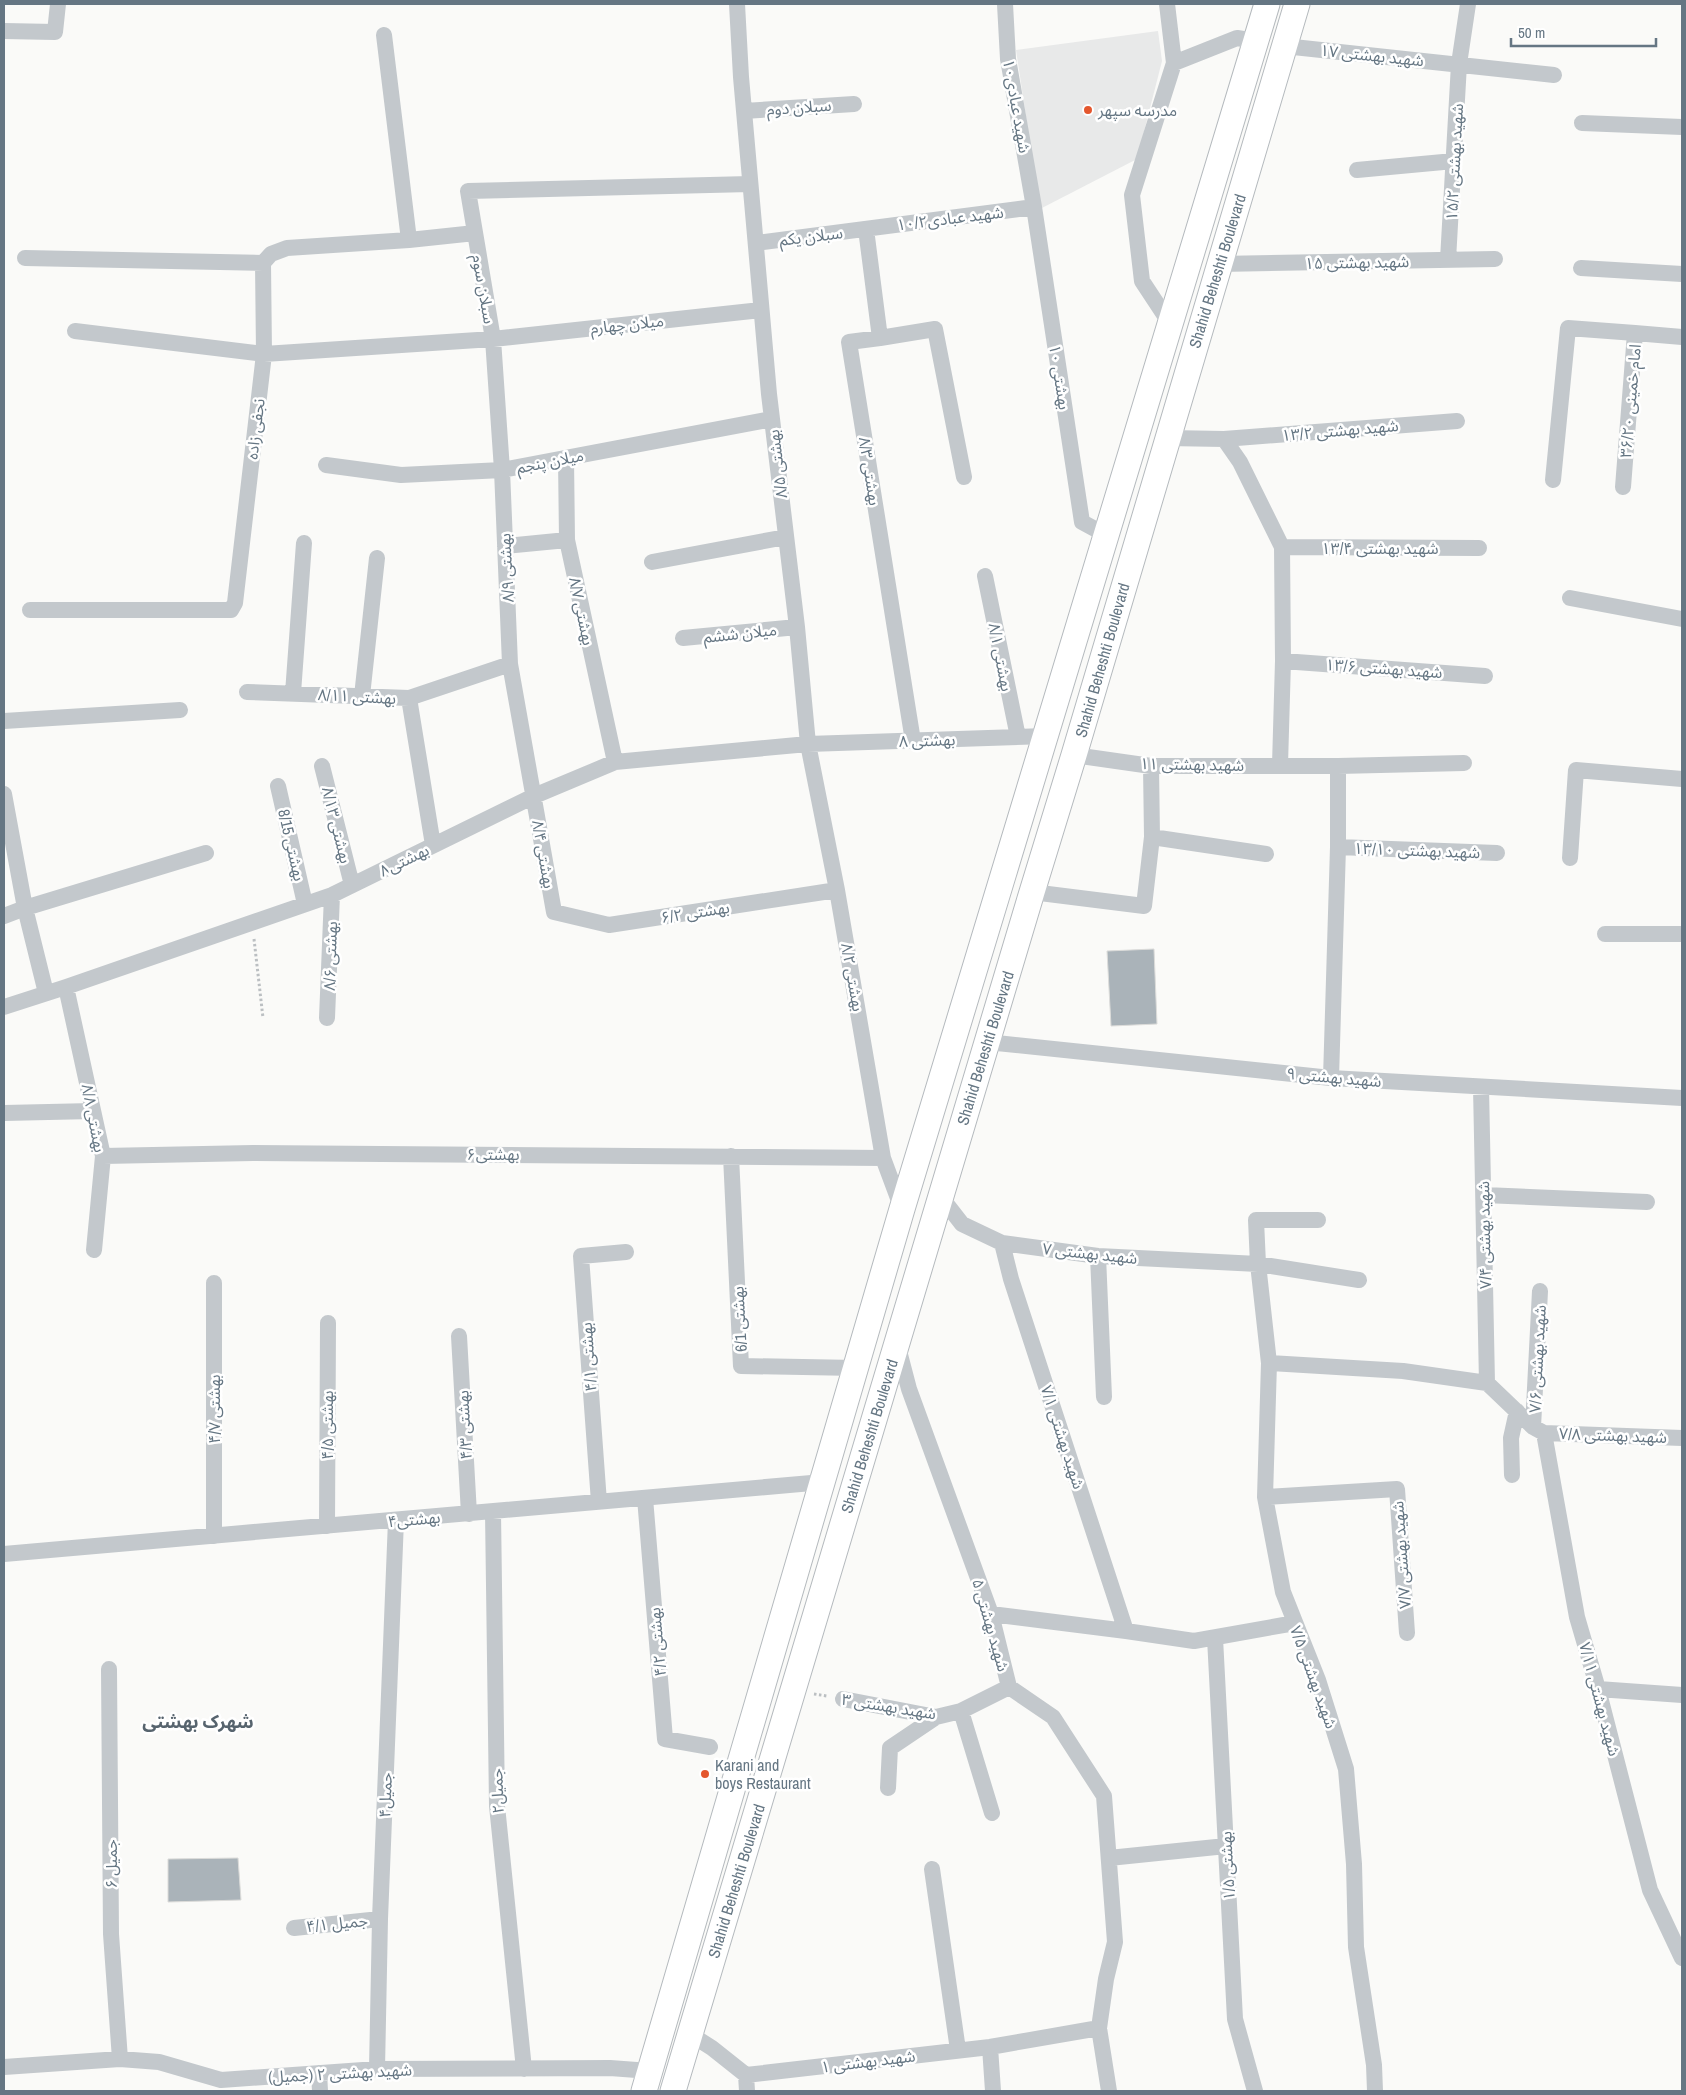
<svg xmlns="http://www.w3.org/2000/svg" width="1686" height="2095" font-family="'Archivo Narrow','Noto Sans Arabic',sans-serif">
  <style>
    .built { fill: #e8e9e9 }
    .building { fill: #aab3b9; stroke: #dcdcda }
    .lines { fill: none; stroke-linecap: round; stroke-linejoin: round }
    .primary-casing { stroke: #b5babe; stroke-width: 27 }
    .path { stroke: #bbbfc2; stroke-width: 3; stroke-dasharray: 2.5 2.5; stroke-linecap: butt }
    .street { stroke: #c3c8cc; stroke-width: 16 }
    .primary { stroke: #fff; stroke-width: 25 }
    .poi-dot { fill: #e4572e; stroke: #fff; stroke-width: 2 }
    .labels { text-anchor: middle; dominant-baseline: central; stroke-width: 5; stroke-linejoin: round; paint-order: stroke }
    .street-label { font-size: 16px; fill: #657683; stroke: #fff }
    .poi-label { font-size: 16px; fill: #657683; stroke: #fff; text-anchor: start }
    .neighbourhood-label { font-size: 18px; font-weight: bold; fill: #57646e; stroke: #fff }
  </style>
  <rect width="100%" height="100%" fill="#fafaf8"/>
  <path class="built" d="M1158 31 1162 61 1137 159 1040 209 1016 50Z"/>
  <path class="building" d="M1154 949 1157 1024 1111 1026 1107 951Z
    M238 1858 241 1900 168 1902V1859Z"/>
  <g class="lines">
    <g class="primary-casing">
      <path id="primary" d="M644 2091 902 1209 1267 4
        M673 2091 1032 892 1074 755 1297 4"/>
    </g>
    <path class="path" d="M254 939 263 1018
      M814 1694 827 1696"/>
    <path class="street" d="M737 4 741 77 769 394 797 627 808 744 837 890 883 1158 902 1209
      M1005 4 1008 59 1034 207 1082 522 1106 535
      M1167 4 1174 63 1132 195 1142 281 1169 322
      M4 31 55 32 58 4
      M384 35 409 240
      M1284 46 1554 75
      M1174 63 1237 38 1256 41
      M744 111 854 104
      M1582 123 1682 127
      M1357 170 1454 161
      M750 184 468 191 493 339 502 470 510 664 554 912 609 925 837 890
      M866 229 880 338 849 342 913 741
      M756 243 1034 207
      M25 258 263 263
      M1448 260 1459 64 1468 4
      M1219 264 1495 259
      M1581 268 1682 274
      M75 331 264 354 493 339 761 310
      M880 338 935 329 964 477
      M1167 438 1224 439 1240 462 1282 547 1283 661 1280 765
      M1224 439 1457 421
      M566 458 567 540 615 762
      M326 465 401 475 502 470 772 419
      M1553 480 1568 328 1635 333
      M1623 487 1635 333 1682 337
      M505 546 567 540
      M1282 547 1479 548
      M652 562 786 537
      M985 576 1018 737
      M1570 598 1682 619
      M30 610H231L235 603 264 354 263 263 271 254 287 248 409 240 475 233
      M683 638 797 627
      M1283 661 1485 676
      M247 692 409 698 433 845
      M293 693 304 543
      M362 696 377 558
      M409 698 510 664
      M4 721 180 710
      M1074 755 1151 766H1338L1464 763
      M322 766 352 885
      M278 786 305 904
      M4 794 25 908 46 993
      M1152 837 1266 854
      M1338 847 1497 853
      M1570 858 1576 770 1682 779
      M1032 892 1144 906 1152 837 1151 766
      M4 916 25 908 206 853
      M1605 934H1682
      M66 987 103 1156 94 1250
      M4 1007 66 987 332 895 534 796 615 762 808 744 1046 736
      M327 1018 332 895
      M987 1042 1331 1078 1682 1098
      M1331 1078 1338 847V766
      M1481 1087 1487 1383
      M4 1113 93 1111
      M103 1156 253 1153 883 1158
      M731 1156 741 1366 857 1368
      M1484 1195 1647 1202
      M941 1197 962 1224 1002 1243 1098 1256 1258 1264 1359 1280
      M1318 1220H1256L1258 1264 1269 1363 1265 1497 1283 1592 1318 1680 1346 1769 1354 1864 1356 1947 1374 2065 1375 2091
      M1002 1243 1011 1279 1126 1631
      M1098 1256 1104 1397
      M459 1336 469 1514
      M898 1347 909 1389 991 1614 1009 1687 1053 1717 1104 1796 1115 1942 1106 1979 1099 2028
      M1269 1363 1403 1371 1487 1383 1533 1427 1544 1433 1682 1438
      M1533 1427 1540 1291
      M1544 1433 1577 1617 1598 1689 1650 1890 1682 1958
      M1512 1475 1511 1438 1517 1411
      M1265 1497 1397 1489 1407 1633
      M645 1498 665 1739 710 1747
      M599 1502 581 1256 626 1252
      M493 1512 497 1806 524 2069
      M327 1526 328 1323
      M214 1536V1283
      M4 1554 823 1482
      M991 1614 1126 1631 1194 1641 1295 1623
      M1215 1638 1235 2019 1255 2091
      M109 1669 111 1934 120 2059
      M1598 1689 1682 1695
      M843 1699 936 1717 961 1711 1009 1687
      M961 1711 992 1813
      M888 1788 890 1748 936 1717
      M1109 1858 1226 1846
      M932 1869 958 2050
      M294 1928 380 1919
      M690 2034 712 2048 746 2075 747 2091
      M990 2047 993 2091
      M4 2067 120 2059 159 2062 221 2080 377 2069 610 2068 650 2071
      M377 2069 380 1919 396 1520
      M319 2073 320 2091
      M746 2075 990 2047 1099 2028 1109 2091"/>
    <use href="#primary" class="primary"/>
  </g>
  <g class="poi-dot">
    <circle cx="1088" cy="110" r="5"/>
    <circle cx="705" cy="1774" r="5"/>
  </g>
  <g class="labels">
    <g class="street-label">
      <text transform="translate(1372 55) rotate(6)">شهید بهشتی ۱۷</text>
      <text transform="translate(1017 106) rotate(80)">شهید عبادی۱۰</text>
      <text transform="translate(799 107) rotate(-4)">سبلان دوم</text>
      <text transform="translate(1454 162) rotate(-87)">شهید بهشتی ۱۵/۲</text>
      <text transform="translate(950 218) rotate(-7)">شهید عبادی۱۰/۲</text>
      <text transform="translate(811 236) rotate(-7)">سبلان یکم</text>
      <text transform="translate(1357 262) rotate(-1)">شهید بهشتی ۱۵</text>
      <text transform="translate(1217 271) rotate(-73)">Shahid Beheshti Boulevard</text>
      <text transform="translate(484 289) rotate(80)">سبلان سوم</text>
      <text transform="translate(627 324) rotate(-6)">میلان چهارم</text>
      <text transform="translate(1060 377) rotate(81)">بهشتی ۱۰</text>
      <text transform="translate(1630 401) rotate(-85)">امام خمینی ۳۶/۲۰</text>
      <text transform="translate(255 429) rotate(-83)">نجفی زاده</text>
      <text transform="translate(1340 430) rotate(-5)">شهید بهشتی ۱۳/۲</text>
      <text transform="translate(550 461) rotate(-11)">میلان پنجم</text>
      <text transform="translate(777 464) rotate(-97)">بهشتی ۸/۵</text>
      <text transform="translate(870 471) rotate(81)">بهشتی ۸/۳</text>
      <text x="1380" y="548">شهید بهشتی ۱۳/۴</text>
      <text transform="translate(506 568) rotate(-93)">بهشتی ۸/۹</text>
      <text transform="translate(582 611) rotate(78)">بهشتی ۸/۷</text>
      <text transform="translate(740 633) rotate(-6)">میلان ششم</text>
      <text transform="translate(1001 657) rotate(79)">بهشتی ۸/۱</text>
      <text transform="translate(1102 660) rotate(-74)">Shahid Beheshti Boulevard</text>
      <text transform="translate(1384 668) rotate(4)">شهید بهشتی ۱۳/۶</text>
      <text transform="translate(357 696) rotate(3)">بهشتی ۸/۱۱</text>
      <text transform="translate(927 740) rotate(-2)">۸ بهشتی</text>
      <text transform="translate(1192 764) rotate(1)">شهید بهشتی ۱۱</text>
      <text transform="translate(337 825) rotate(76)">بهشتی ۸/۱۳</text>
      <text transform="translate(292 845) rotate(77)">بهشتی 8/15</text>
      <text transform="translate(1417 850) rotate(2)">شهید بهشتی ۱۳/۱۰</text>
      <text transform="translate(544 854) rotate(80)">بهشتی ۸/۴</text>
      <text transform="translate(404 860) rotate(-26)">بهشتی۸</text>
      <text transform="translate(695 912) rotate(-9)">بهشتی ۶/۲</text>
      <text transform="translate(330 956) rotate(-88)">بهشتی ۸/۶</text>
      <text transform="translate(853 977) rotate(80)">بهشتی ۸/۲</text>
      <text transform="translate(985 1048) rotate(-73)">Shahid Beheshti Boulevard</text>
      <text transform="translate(1334 1077) rotate(5)">شهید بهشتی ۹</text>
      <text transform="translate(94 1118) rotate(79)">بهشتی ۸/۸</text>
      <text x="493" y="1154">بهشتی۶</text>
      <text transform="translate(1484 1235) rotate(-91)">شهید بهشتی ۷/۴</text>
      <text transform="translate(1090 1253) rotate(6)">شهید بهشتی ۷</text>
      <text transform="translate(739 1319) rotate(-93)">بهشتی 6/1</text>
      <text transform="translate(588 1357) rotate(-94)">بهشتی ۴/۱</text>
      <text transform="translate(1537 1359) rotate(-87)">شهید بهشتی ۷/۶</text>
      <text transform="translate(214 1409) rotate(-90)">بهشتی ۴/۷</text>
      <text transform="translate(327 1425) rotate(-90)">بهشتی ۴/۵</text>
      <text transform="translate(464 1425) rotate(-93)">بهشتی ۴/۳</text>
      <text transform="translate(1613 1435) rotate(2)">شهید بهشتی ۷/۸</text>
      <text transform="translate(869 1436) rotate(-73)">Shahid Beheshti Boulevard</text>
      <text transform="translate(1063 1437) rotate(72)">شهید بهشتی ۷/۱</text>
      <text transform="translate(414 1519) rotate(-5)">بهشتی۴</text>
      <text transform="translate(1401 1555) rotate(-94)">شهید بهشتی ۷/۷</text>
      <text transform="translate(991 1625) rotate(74)">شهید بهشتی ۵</text>
      <text transform="translate(657 1642) rotate(-95)">بهشتی ۴/۲</text>
      <text transform="translate(1314 1677) rotate(70)">شهید بهشتی ۷/۵</text>
      <text transform="translate(1600 1699) rotate(75)">شهید بهشتی ۷/۱۱</text>
      <text transform="translate(889 1706) rotate(9)">شهید بهشتی ۳</text>
      <text transform="translate(497 1791) rotate(-92)">جمیل۲</text>
      <text transform="translate(385 1795) rotate(-88)">جمیل۴</text>
      <text transform="translate(111 1864) rotate(-90)">جمیل ۶</text>
      <text transform="translate(1227 1866) rotate(-93)">بهشتی ۱/۵</text>
      <text transform="translate(736 1881) rotate(-73)">Shahid Beheshti Boulevard</text>
      <text transform="translate(337 1923) rotate(-6)">جمیل ۴/۱</text>
      <text transform="translate(868 2061) rotate(-7)">شهید بهشتی ۱</text>
      <text transform="translate(340 2073) rotate(-3)">شهید بهشتی ۲ (جمیل)</text>
    </g>
    <g class="poi-label">
      <text x="1098" y="110">مدرسه سپهر</text>
      <text x="715" y="1765">Karani and<tspan x="715" dy="18">boys Restaurant</tspan></text>
    </g>
    <g class="neighbourhood-label">
      <text x="198" y="1721">شهرک بهشتی</text>
    </g>
  </g>
  <rect width="1686" height="2095" fill="none" stroke="#657683" stroke-width="10"/>
  <path d="M1511 38v8h145v-8" fill="none" stroke="#657683" stroke-width="2.5"/>
  <text x="1518" y="38" font-size="15" fill="#657683" stroke="#ffffff" stroke-width="4" paint-order="stroke">50 m</text>
</svg>
